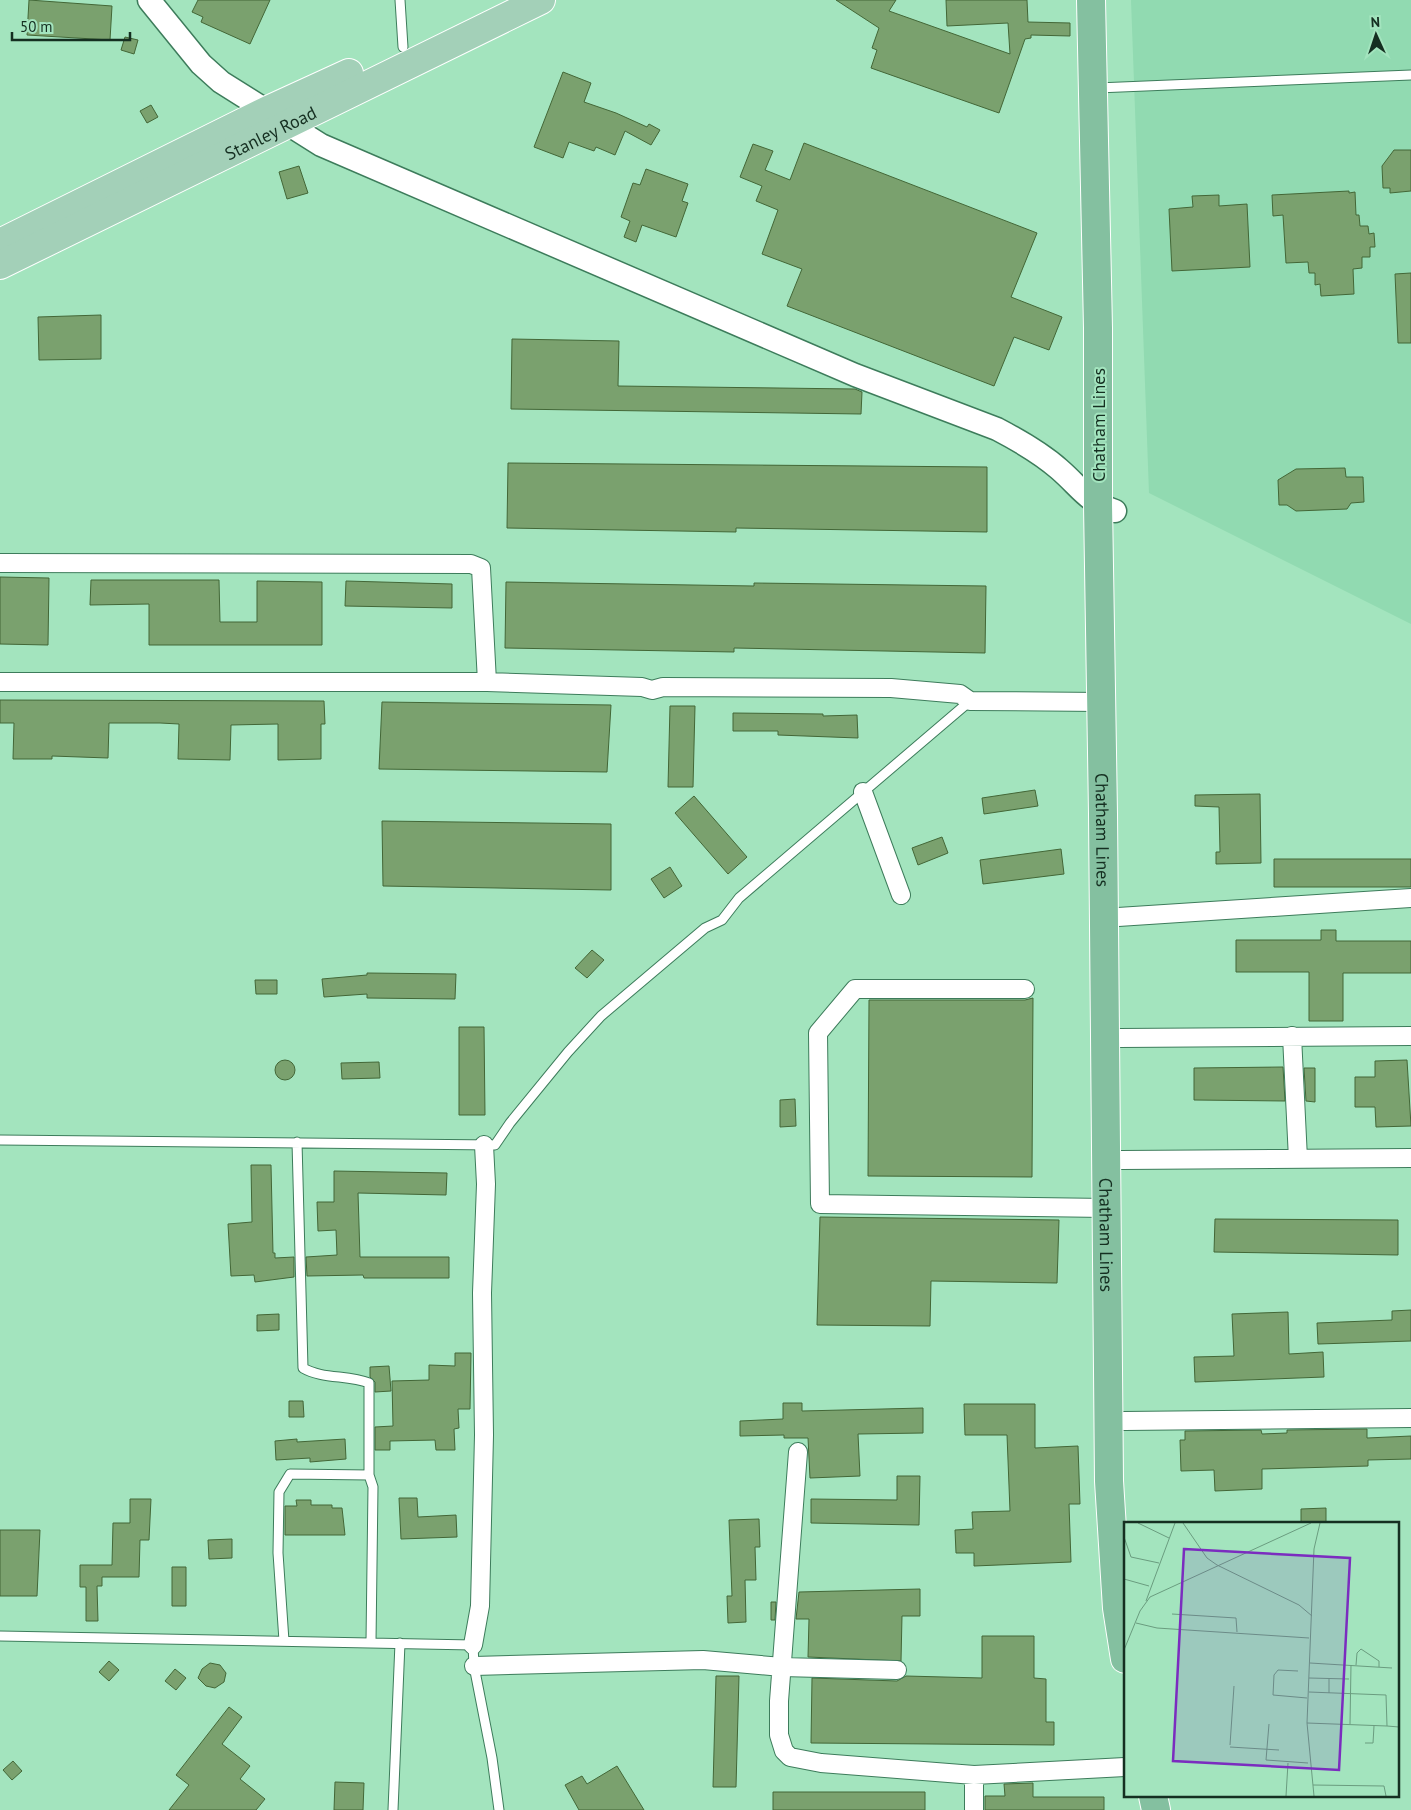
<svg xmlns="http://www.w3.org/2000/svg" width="1411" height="1810" font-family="'PT Sans',sans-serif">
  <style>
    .built { fill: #91dab1 }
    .building { fill: #7aa16e; stroke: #436737 }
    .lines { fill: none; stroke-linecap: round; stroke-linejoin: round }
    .service-casing { stroke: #3d7c5b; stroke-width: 11 }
    .minor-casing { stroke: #3d7c5b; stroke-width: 20 }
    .tertiary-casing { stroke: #3d7c5b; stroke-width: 25 }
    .primary-casing { stroke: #fff; stroke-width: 30 }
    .trunk-casing { stroke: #fff; stroke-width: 30 }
    .service { stroke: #fff; stroke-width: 9 }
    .minor { stroke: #fff; stroke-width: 18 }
    .tertiary { stroke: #fff; stroke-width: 22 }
    .primary { stroke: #a3d0b8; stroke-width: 28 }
    .trunk { stroke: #84c0a0; stroke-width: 28 }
    .labels { text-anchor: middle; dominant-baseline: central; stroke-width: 4; stroke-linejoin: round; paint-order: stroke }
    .street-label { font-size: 18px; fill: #152f21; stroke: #a3e4be }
    .inset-road { fill: none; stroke: #6a9c7f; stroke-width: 1 }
    .view { fill: #7b2cbf; fill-opacity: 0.15; stroke: #7b2cbf; stroke-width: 2.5 }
    .inset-edge { fill: none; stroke: #152f21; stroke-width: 2.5 }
  </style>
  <rect width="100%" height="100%" fill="#a3e4be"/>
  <path class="built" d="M1131 0H1411V624L1149 493Z"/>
  <path class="building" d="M29 0 112 6 110 40 27 35Z
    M198 0H270L250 44 201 22 203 17 192 12Z
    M836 0H896L889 11 1010 54 1008 23 947 26 946 0H1027L1028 22 1070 23V36L1031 35V38L1025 39 999 113 871 68 877 50 872 48 879 28Z
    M125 37 138 40 134 54 121 50Z
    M563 72 591 83 584 102 616 113 647 127 649 124 660 130 651 145 625 131 615 155 596 147 594 151 569 142 563 158 534 147Z
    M151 105 158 117 147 123 140 111Z
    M804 143 1037 233 1011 297 1062 317 1049 350 1014 337 994 386 787 306 802 269 762 254 778 210 756 201 762 186 740 177 753 144 773 151 765 170 790 180Z
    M1394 150H1411V191L1390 193V188H1383L1382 166Z
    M299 166 308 193 287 199 279 172Z
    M646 169 688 184 682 201 688 203 676 237 642 225 636 242 624 237 630 221 621 217 633 183 640 185Z
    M1349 191V193L1355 192 1356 215H1359L1360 226H1368L1369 234 1374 233 1375 247H1370V257H1362V268L1353 269 1354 294 1321 296 1320 284 1315 285V273H1309L1308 262 1286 263 1283 215 1273 216 1272 195Z
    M1219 195V206L1247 204 1250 267 1172 271 1169 209 1193 207 1192 196Z
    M1411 273V343H1398L1395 274Z
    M101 315V359L39 360 38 317Z
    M512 339 619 341 618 386 855 389 862 392 861 414 511 409Z
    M508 463 987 467V532L736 528V532L507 528Z
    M1345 468 1346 477H1363L1364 502 1351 503 1347 509 1296 511 1287 505H1279L1278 480 1296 469Z
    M0 577 49 578 48 645 0 644Z
    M91 580H219L220 622H257V581L322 582V645H149V604L90 605Z
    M346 581 452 584V608L345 606Z
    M506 582 754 586V583L986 586 985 653 734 648V652L505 648Z
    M0 700 324 701 325 724H321V759L278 760V724L231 725 230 760 178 759 179 724 160 723H109L108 758 52 756V759H13L14 723H0Z
    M382 702 611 705 607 772 379 769Z
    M670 706H695L693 787H668Z
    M733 713 823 714V716L857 715 858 738 778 735V731H733Z
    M1035 790 1038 806 984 814 982 798Z
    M1260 794 1261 863 1216 864V852H1220L1219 807 1195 806V795Z
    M694 796 747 857 728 874 675 813Z
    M382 821 611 824V890L383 886Z
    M942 837 948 853 918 865 912 848Z
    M1061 849 1064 874 983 884 980 860Z
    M1274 859H1411V887H1274Z
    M670 867 682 886 664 898 651 879Z
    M1321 930H1336V941H1411V973H1343V1021H1309V972H1236V940H1321Z
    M592 950 604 960 587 978 575 968Z
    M367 973 456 974 455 999 367 998V994L324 997 322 979 367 975Z
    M255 980H277V994H256Z
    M1033 998 1032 1177 868 1176 869 1000H1025Z
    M459 1027H484L485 1115H459Z
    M275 1070a10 10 0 1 1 20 0a10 10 0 1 1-20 0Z
    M1407 1060 1411 1126 1376 1127 1375 1107H1355V1077H1375V1061Z
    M379 1062 380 1078 342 1079 341 1063Z
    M1283 1067 1285 1101 1194 1100V1068Z
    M1304 1068H1315V1102L1306 1101Z
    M795 1099 796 1126 780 1127V1100Z
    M251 1165H271L273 1253H275V1258L294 1257V1277L255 1282 254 1275 231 1276 228 1224 252 1222Z
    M334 1171 447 1173 446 1195 358 1193 360 1257H449V1278H364L363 1275 307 1276 306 1257 337 1255 336 1230 318 1231 317 1202H334Z
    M820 1217 1059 1220 1057 1283 931 1281 930 1326 817 1325Z
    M1215 1219 1398 1220V1255L1214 1252Z
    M1411 1310V1341L1318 1344 1317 1323 1392 1320V1311Z
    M1288 1312 1289 1354 1323 1352 1324 1377 1195 1382 1194 1357 1234 1356 1232 1314Z
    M279 1314V1330L257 1331V1315Z
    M455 1353H471L470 1409H458L459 1428 454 1429 455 1450H436L435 1440 390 1441V1450H375V1427L393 1426 392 1381 429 1380V1365L455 1366Z
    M389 1366 391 1391 375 1392V1382L370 1377V1367Z
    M289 1401H303L304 1417H289Z
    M783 1403H802V1411L923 1408V1433L858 1434 860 1476 810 1478 808 1438H784V1435L740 1436V1421L783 1419Z
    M964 1404H1035V1448L1078 1446 1080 1504H1069L1071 1562 974 1566V1553H956L955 1530 973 1529 972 1512 1010 1511 1007 1435H965Z
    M1367 1429V1438L1411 1436V1459L1368 1460V1466L1262 1469V1489L1215 1491 1214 1470 1181 1471 1180 1440H1185V1431L1261 1430 1262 1434 1287 1433V1430Z
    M297 1439V1442L345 1439 346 1459 310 1462V1458L276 1460 275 1441Z
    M897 1476H920L919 1525 811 1523V1499L897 1500Z
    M399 1498H417L418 1517 456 1515 457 1537 401 1539Z
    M130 1499H151L149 1540H140L139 1577H102V1586H97L98 1621H86V1587H80V1565H112L113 1523H130Z
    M296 1500H311V1505H332V1508H342L345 1535H285V1506H297Z
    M1326 1508V1524H1301V1509Z
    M759 1519 760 1547H755L756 1580H745L746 1622 728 1623 727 1596H732L729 1520Z
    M0 1530H40L37 1596H0Z
    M232 1539V1558L209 1559 208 1540Z
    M172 1567H186V1606H172Z
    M920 1589V1616H902L901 1661 808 1657 809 1619H796L799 1592Z
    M771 1602H776L775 1620H771Z
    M982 1636H1034V1678L1046 1679V1722H1054V1745L811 1743 812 1678 897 1681 906 1676 982 1678Z
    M109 1661 119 1670 109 1681 99 1672Z
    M210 1663 220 1665 226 1673 224 1682 215 1688 206 1686 198 1678 202 1669Z
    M175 1669 186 1678 176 1690 165 1681Z
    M716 1676H739L736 1787H713Z
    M229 1707 242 1717 222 1744 250 1766 240 1779 265 1799 256 1810H169L189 1785 176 1775Z
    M13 1761 22 1771 12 1780 3 1770Z
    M617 1766 644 1810H579L565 1785 582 1776 587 1784Z
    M335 1782 364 1783 363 1810H334Z
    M1033 1783V1797H1104V1810H985V1796H1005L1004 1784Z
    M773 1792H925V1810H773Z"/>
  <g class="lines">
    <g class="service-casing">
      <path id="service" d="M400 0 403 47
        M1097 88 1411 75
        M0 1140 495 1145 510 1123 568 1052 601 1016 705 928 722 920 739 898 970 701
        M297 1142 303 1368C322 1379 348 1375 369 1383V1475L373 1487 371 1642
        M0 1636 473 1645 474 1666 492 1758 499 1810
        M284 1641 278 1553 279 1492 290 1474 369 1475
        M393 1810 400 1643"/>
    </g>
    <g class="minor-casing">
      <path id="minor" d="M0 563 471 564 481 568 487 682
        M0 682H487L642 687 652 690 663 687 891 688 960 694 970 701 1102 702
        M863 792 901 895
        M1118 917 1411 898
        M1025 989H855L818 1033 820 1204 1106 1208
        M1292 1036 1298 1159
        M1119 1038 1411 1036
        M1121 1160 1411 1158
        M1124 1421 1411 1418
        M798 1452 779 1701V1735L784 1751 790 1757 821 1763 974 1775 1125 1767
        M473 1645 480 1606 484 1435 482 1293 486 1184 484 1145
        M474 1666 703 1660 782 1667 897 1670
        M974 1775V1810"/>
    </g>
    <g class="tertiary-casing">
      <path id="tertiary" d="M149 0 201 64 221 82 321 145 855 375 997 429C1018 440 1041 453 1059 469 1081 488 1086 501 1115 511"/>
    </g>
    <g class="primary-casing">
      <g id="primary">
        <path d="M0 243 266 111 349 73"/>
        <path id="s1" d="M0 265 541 0"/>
      </g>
    </g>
    <g class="trunk-casing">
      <g id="trunk">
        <path id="s2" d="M1091 0 1098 328V505L1103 814 1109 1481 1117 1608 1125 1659"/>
        <path d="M1153 1796 1156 1810"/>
      </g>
    </g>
    <use href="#service" class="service"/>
    <use href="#minor" class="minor"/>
    <use href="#tertiary" class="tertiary"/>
    <use href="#primary" class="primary"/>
    <use href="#trunk" class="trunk"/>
  </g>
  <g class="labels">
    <g class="street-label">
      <text stroke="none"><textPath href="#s1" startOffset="301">Stanley Road</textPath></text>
      <text transform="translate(1098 425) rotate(-90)">Chatham Lines</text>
      <text stroke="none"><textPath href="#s2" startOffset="830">Chatham Lines</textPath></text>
      <text stroke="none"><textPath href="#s2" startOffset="1235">Chatham Lines</textPath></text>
    </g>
  </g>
  <g transform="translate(1124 1522)">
    <rect width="275" height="275" fill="#a3e4be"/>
    <path class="inset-road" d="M14 1 45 16M59 1 83 36 93 43 175 83 188 94M0 15 7 35 35 41M0 57 25 64M22 79 51 1M48 92 112 96 113 110M12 101 33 106 185 116M0 128 16 89 26 75 187 1M186 141 268 146M232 143 233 131 237 127 255 139V145M174 149 154 148 150 153 149 173 183 176M185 156 225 157M185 170 262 173 263 204 275 205M205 171V156M183 201 263 204M145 202 142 238 184 241M226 202 227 143M241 221H249L250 204M106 223 110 164M106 225 155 228M189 263 260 264 262 274M162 274 164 241M190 274 183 201 190 27 196 1"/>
    <path class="view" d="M60 27 226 36 215 248 49 239Z"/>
    <rect width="275" height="275" class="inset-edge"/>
  </g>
  <g transform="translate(1376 35) rotate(357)" stroke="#a3e4be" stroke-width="4" paint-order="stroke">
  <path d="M0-4L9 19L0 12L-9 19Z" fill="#152f21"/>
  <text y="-8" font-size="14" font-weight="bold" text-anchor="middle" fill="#152f21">N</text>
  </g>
  <path d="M12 32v8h118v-8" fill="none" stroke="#152f21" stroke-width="2.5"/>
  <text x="20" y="32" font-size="15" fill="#152f21" stroke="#a3e4be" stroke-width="4" paint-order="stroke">50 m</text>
</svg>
